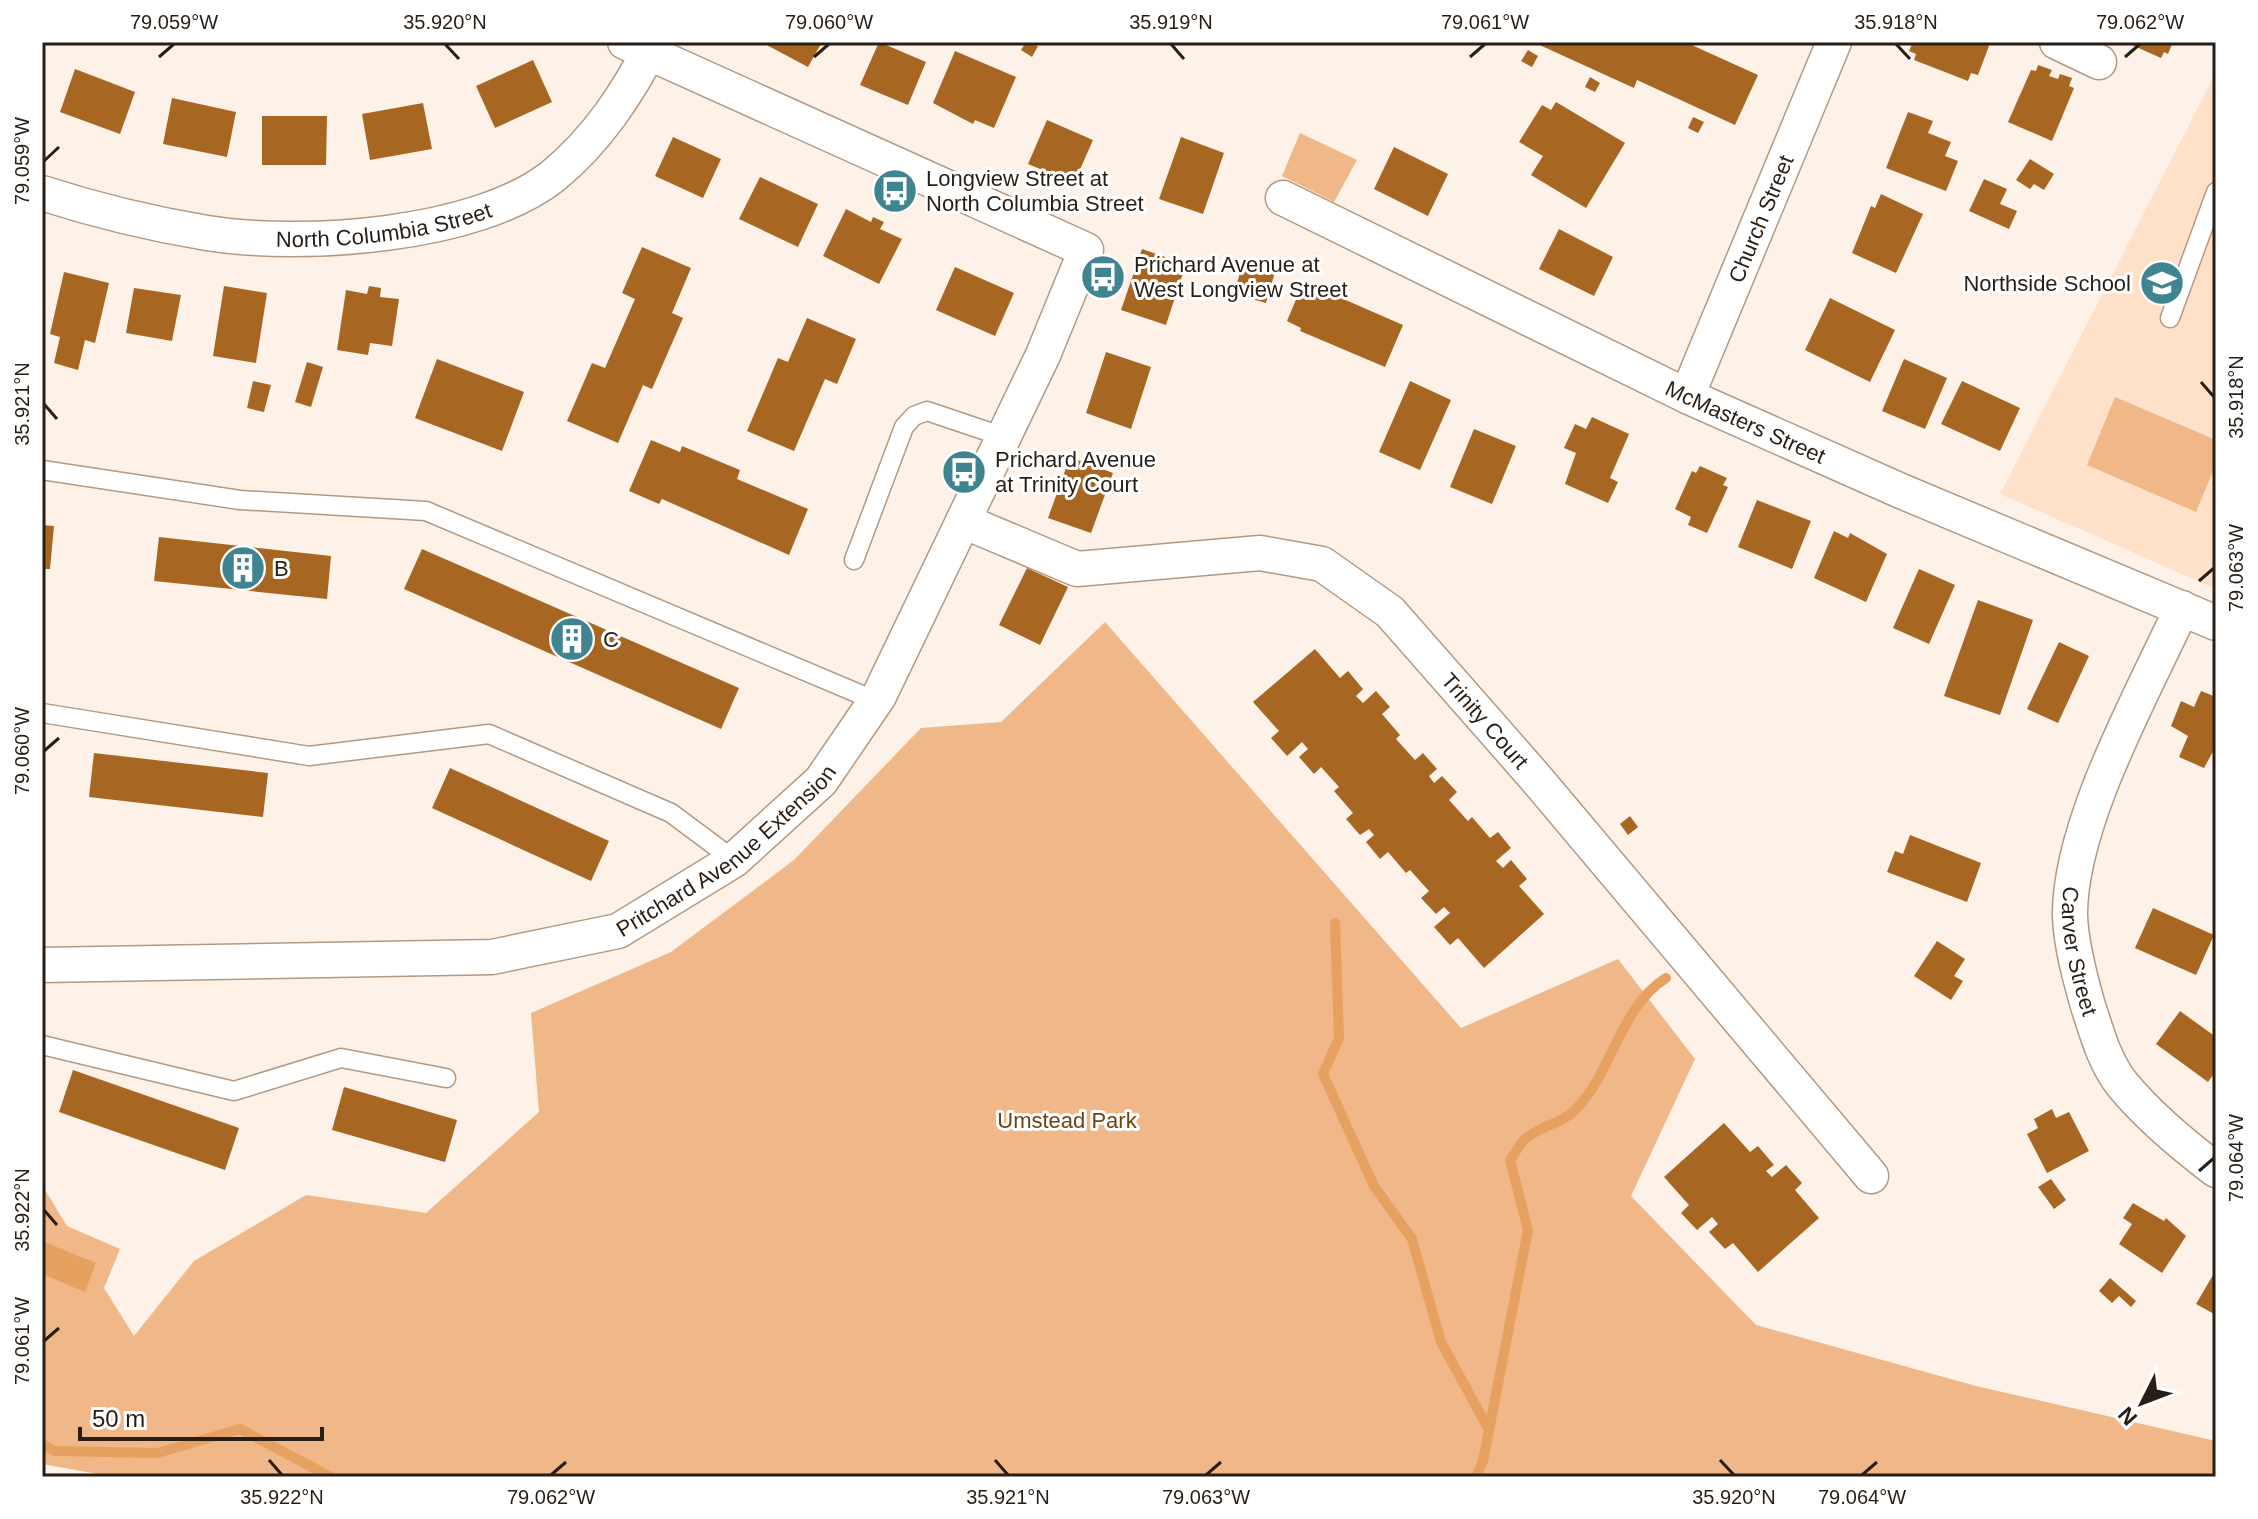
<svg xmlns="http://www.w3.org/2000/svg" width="2258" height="1519" font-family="Arial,sans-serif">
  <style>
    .built { fill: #fee1c8 }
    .green { fill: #f0b888 }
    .water { fill: #e6a060 }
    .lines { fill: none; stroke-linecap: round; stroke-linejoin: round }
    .stream { stroke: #e6a060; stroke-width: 10 }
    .building { fill: #a86623 }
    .lane-casing { stroke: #b59881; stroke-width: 21 }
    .street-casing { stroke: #b59881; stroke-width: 37 }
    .lane { stroke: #fff; stroke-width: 18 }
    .street { stroke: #fff; stroke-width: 34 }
    .ticks { fill: none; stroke: #291e15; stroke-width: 3 }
    .labels { text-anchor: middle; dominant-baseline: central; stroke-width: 6; stroke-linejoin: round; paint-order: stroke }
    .poi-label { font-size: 22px; fill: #291e15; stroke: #fff; text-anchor: start }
    .street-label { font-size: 22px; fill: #291e15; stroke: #fff }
    .park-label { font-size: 22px; fill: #704313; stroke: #fff }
    .neatline { fill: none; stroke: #291e15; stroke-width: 3 }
    .ticks-label { font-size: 20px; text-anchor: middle; fill: #291e15 }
  </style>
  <rect width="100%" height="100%" fill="#fef1e7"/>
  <path class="built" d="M2216 72V589L2000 494Z"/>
  <path class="green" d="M1300 133 1357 160 1334 202 1282 176Z
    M2115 397 2216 440V464L2196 512 2087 465Z
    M1105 622 1461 1028 1618 959 1695 1059 1631 1196 1756 1325 1976 1386 2216 1441V1477H115L42 1464V1185L67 1226 120 1249 104 1288 134 1336 194 1261 306 1195 426 1213 539 1112 531 1013 671 952 794 860 921 728 1001 722Z"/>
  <path class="water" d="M42 1241 96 1263 85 1292 42 1274Z"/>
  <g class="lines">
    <path class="stream" d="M1335 923 1339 1038 1323 1074 1374 1186 1412 1239 1441 1342 1488 1428
      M42 1444 55 1451 157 1453 240 1429 331 1477
      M1476 1477 1483 1461 1528 1230 1510 1160C1515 1154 1519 1145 1524 1140 1539 1126 1564 1123 1577 1108 1613 1070 1621 1006 1666 978"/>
  </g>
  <path class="building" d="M761 42H822L808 67Z
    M879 42 926 62 908 105 860 85Z
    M1026 42 1038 46 1032 57 1021 50Z
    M1533 42H1685L1758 75 1735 125 1637 80 1634 88Z
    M1913 42H1983L1989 46 1978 75 1971 73 1968 81 1914 60 1916 54 1909 51Z
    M2125 42H2173L2168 54 2164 52 2161 58Z
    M1528 50 1538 56 1532 67 1521 61Z
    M955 51 1016 77 994 128 975 120 973 124 933 103Z
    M533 60 552 102 495 128 476 86Z
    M2038 65 2052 70 2049 76 2058 79 2060 74 2072 78 2069 86 2074 88 2052 141 2008 122 2031 70 2036 71Z
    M75 69 135 92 120 134 60 112Z
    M1590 77 1600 83 1595 92 1585 87Z
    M172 98 236 112 227 157 163 144Z
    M1556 102 1625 143 1586 208 1531 175 1543 156 1519 142 1542 105 1551 110Z
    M423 103 432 149 370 160 362 114Z
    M1908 112 1933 121 1928 133 1951 142 1945 156 1958 161 1946 191 1886 168Z
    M262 116H327L326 165H262Z
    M1693 117 1704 122 1698 133 1688 128Z
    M1047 120 1093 140 1074 183 1028 164Z
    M673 137 721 159 703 198 655 176Z
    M1181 137 1224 153 1203 214 1159 199Z
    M1394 147 1448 174 1428 216 1374 189Z
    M2030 159 2054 174 2044 190 2034 184 2030 189 2016 180Z
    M760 177 818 204 798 247 739 219Z
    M1984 179 2007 189 2000 204 2017 211 2009 229 1969 211Z
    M1881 194 1923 214 1896 273 1852 253 1871 206 1875 208Z
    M846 209 871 222 873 217 884 222 880 229 902 239 879 284 823 256Z
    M1559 229 1613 257 1594 296 1539 269Z
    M642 247 691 268 672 313 683 318 652 389 643 385 618 443 567 421 592 363 605 368 635 299 622 293Z
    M1142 249 1186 264 1166 325 1121 310Z
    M1243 262 1275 272 1266 303 1234 294Z
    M955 267 1014 293 995 336 936 310Z
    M64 272 109 283 95 343 85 340 78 370 54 363 60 337 50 334Z
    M1302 285 1317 292 1318 288 1403 325 1385 367 1300 331 1301 328 1287 321Z
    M224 286 267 293 256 363 213 356Z
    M369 286 381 288 380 297 399 299 392 346 370 343 368 355 337 350 346 290 367 294Z
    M134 288 181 295 172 341 126 333Z
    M1830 298 1895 330 1870 382 1805 350Z
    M807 318 856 339 837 384 825 379 794 451 747 431 778 358 788 362Z
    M1106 352 1151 367 1131 429 1086 413Z
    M437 359 524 392 502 451 415 418Z
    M1904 359 1947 378 1925 429 1882 411Z
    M307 362 323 367 311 407 295 402Z
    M253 381 271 385 264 412 247 408Z
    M1410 381 1451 400 1420 470 1379 452Z
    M1962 381 2020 408 2000 451 1941 424Z
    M1592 417 1629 434 1610 478 1618 482 1608 503 1565 484 1576 453 1564 448 1575 424 1586 429Z
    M1474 429 1516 446 1492 504 1450 487Z
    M651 440 680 452 682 446 740 470 737 479 808 509 789 555 662 499 659 504 629 491Z
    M1070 457 1113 473 1091 533 1048 518Z
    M1700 466 1727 478 1723 485 1728 487 1707 533 1688 525 1691 517 1675 509 1692 471 1696 473Z
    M1757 500 1811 521 1792 569 1738 547Z
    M42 525 54 526 50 569H42Z
    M1834 531 1848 538 1850 533 1887 554 1866 602 1814 578Z
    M159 537 331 556 327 599 154 581Z
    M422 549 739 688 721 729 404 589Z
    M1027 568 1068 587 1040 645 999 625Z
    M1919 569 1955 585 1929 644 1893 628Z
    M1978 600 2033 620 2000 715 1944 696Z
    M2059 642 2089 656 2058 723 2027 709Z
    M1315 649 1340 678 1348 671 1363 689 1356 696 1363 703 1376 691 1390 707 1382 714 1400 735 1396 739 1415 760 1423 753 1437 769 1429 776 1434 783 1442 776 1457 792 1449 800 1468 821 1472 817 1490 838 1498 832 1511 848 1496 861 1503 868 1511 860 1527 879 1519 886 1544 914 1484 968 1458 938 1450 945 1434 927 1450 913 1444 907 1436 914 1421 898 1429 891 1410 870 1406 873 1388 852 1380 859 1366 842 1374 835 1369 829 1360 835 1346 819 1353 813 1334 791 1339 787 1321 767 1314 774 1299 757 1308 749 1302 742 1287 756 1271 738 1279 731 1253 702Z
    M2201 691 2216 697V746L2204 768 2179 757 2188 736 2171 726 2181 701 2194 707Z
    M94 753 268 773 263 817 89 797Z
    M450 768 609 841 591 881 432 808Z
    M1630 816 1638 827 1628 835 1620 824Z
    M1910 835 1981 863 1967 902 1887 872 1895 851 1903 854Z
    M2153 908 2214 935 2196 975 2135 948Z
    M1937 941 1965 959 1954 976 1963 981 1951 1000 1914 976Z
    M2180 1011 2216 1037V1071L2208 1082 2156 1044Z
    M73 1070 239 1128 225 1170 59 1112Z
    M344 1087 457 1120 445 1162 332 1130Z
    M2052 1109 2056 1118 2069 1112 2089 1151 2047 1173 2027 1134 2038 1128 2034 1119Z
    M1724 1123 1750 1152 1758 1146 1774 1165 1766 1171 1772 1177 1786 1165 1802 1183 1795 1190 1819 1218 1758 1272 1733 1243 1725 1249 1709 1232 1718 1224 1712 1217 1697 1230 1681 1213 1689 1205 1664 1177Z
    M2051 1179 2066 1200 2054 1209 2038 1187Z
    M2133 1203 2164 1221 2166 1218 2186 1236 2162 1273 2119 1244 2132 1224 2123 1218Z
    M2216 1270V1315L2196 1304Z
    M2110 1278 2136 1301 2131 1307 2119 1296 2112 1303 2099 1291Z"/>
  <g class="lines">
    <g class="lane-casing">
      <path id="lane" d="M2170 318 2216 192
        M42 470 240 500 426 511 876 701
        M854 560 904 427 914 416 927 411 1004 437
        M42 713 309 756 489 734 671 813 734 860
        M42 1045 234 1091 341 1058 446 1078"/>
    </g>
    <g class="street-casing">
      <g id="street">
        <path d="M2057 42 2099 62"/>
        <path id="s1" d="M42 193C95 210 152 224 207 233 301 248 476 237 553 176 597 140 628 93 654 42"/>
        <path id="s2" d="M1283 198 1687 396 1901 491 2216 623"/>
        <path id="s3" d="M1687 396 1834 42"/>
        <path id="s4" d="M963 521 1077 569 1260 553 1322 564 1390 612 1534 776 1871 1176"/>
        <path id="s5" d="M2182 608C2143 693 2069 824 2070 916 2071 945 2080 978 2088 1006 2097 1033 2104 1061 2122 1084 2149 1117 2183 1145 2216 1170"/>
        <path id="s6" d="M42 965 492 957 618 931 734 860 821 781 879 696 1043 355 1086 250 625 42"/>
      </g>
    </g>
    <use href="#lane" class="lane"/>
    <use href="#street" class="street"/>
  </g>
  <path class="ticks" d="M445 44 459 59M1171 44 1184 59M1896 44 1910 59M159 57 174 44M814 57 829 44M1470 57 1485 44M2125 57 2140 44M44 161 59 147M2201 382 2214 397M44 404 57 419M2199 581 2214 568M44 751 59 738M2199 1171 2214 1158M44 1210 57 1225M44 1341 59 1328M269 1460 282 1475M995 1460 1008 1475M1720 1460 1734 1475M551 1475 566 1462M1206 1475 1221 1462M1862 1475 1877 1462"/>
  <defs>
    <g id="bus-disc" transform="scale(2.3)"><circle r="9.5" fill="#408492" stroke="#fff"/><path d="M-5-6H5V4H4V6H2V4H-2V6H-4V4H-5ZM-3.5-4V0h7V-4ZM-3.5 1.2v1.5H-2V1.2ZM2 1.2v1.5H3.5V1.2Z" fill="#fff"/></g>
    <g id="school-disc" transform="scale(2.3)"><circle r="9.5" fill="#408492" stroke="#fff"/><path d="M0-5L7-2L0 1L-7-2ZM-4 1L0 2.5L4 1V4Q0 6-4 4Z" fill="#fff"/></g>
    <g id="building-disc" transform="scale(2.3)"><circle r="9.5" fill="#408492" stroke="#fff"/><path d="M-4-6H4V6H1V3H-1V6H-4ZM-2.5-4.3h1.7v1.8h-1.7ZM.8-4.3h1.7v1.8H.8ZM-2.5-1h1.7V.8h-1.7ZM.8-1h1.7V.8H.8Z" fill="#fff"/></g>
  </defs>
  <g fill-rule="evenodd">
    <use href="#bus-disc" x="895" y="191"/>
    <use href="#bus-disc" x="1103" y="277"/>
    <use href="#school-disc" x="2162" y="283"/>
    <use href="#bus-disc" x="964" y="472"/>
    <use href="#building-disc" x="243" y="568"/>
    <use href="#building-disc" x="572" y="639"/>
  </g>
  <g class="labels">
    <g class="poi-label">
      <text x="926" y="178">Longview Street at<tspan x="926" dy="25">North Columbia Street</tspan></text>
      <text x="1134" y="264">Prichard Avenue at<tspan x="1134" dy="25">West Longview Street</tspan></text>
      <text x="2131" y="283" text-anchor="end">Northside School</text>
      <text x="995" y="459">Prichard Avenue<tspan x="995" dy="25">at Trinity Court</tspan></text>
      <text x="274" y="568">B</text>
      <text x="603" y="639">C</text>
    </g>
    <g class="street-label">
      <text stroke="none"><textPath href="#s3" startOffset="192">Church Street</textPath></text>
      <text stroke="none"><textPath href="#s1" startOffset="348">North Columbia Street</textPath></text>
      <text stroke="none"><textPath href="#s2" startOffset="514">McMasters Street</textPath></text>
      <text stroke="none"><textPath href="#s4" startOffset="598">Trinity Court</textPath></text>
      <text stroke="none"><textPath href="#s6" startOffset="714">Pritchard Avenue Extension</textPath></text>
      <text stroke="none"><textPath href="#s5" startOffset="366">Carver Street</textPath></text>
    </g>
    <g class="park-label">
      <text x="1067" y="1120">Umstead Park</text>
    </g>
  </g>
  <rect width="2258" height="1519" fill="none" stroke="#ffffff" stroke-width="88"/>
  <g transform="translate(2142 1403) rotate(228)" stroke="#ffffff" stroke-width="6" paint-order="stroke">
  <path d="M0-6L14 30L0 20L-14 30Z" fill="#291e15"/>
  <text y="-12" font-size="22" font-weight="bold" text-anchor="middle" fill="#291e15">N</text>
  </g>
  <path d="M80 1427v12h242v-12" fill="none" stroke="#291e15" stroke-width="4"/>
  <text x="92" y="1427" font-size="24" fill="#291e15" stroke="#ffffff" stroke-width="6" paint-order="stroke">50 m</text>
  <rect x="44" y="44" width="2170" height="1431" class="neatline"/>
  <g class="ticks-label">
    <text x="174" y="29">79.059°W</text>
    <text x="445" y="29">35.920°N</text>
    <text x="829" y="29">79.060°W</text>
    <text x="1171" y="29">35.919°N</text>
    <text x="1485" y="29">79.061°W</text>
    <text x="1896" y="29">35.918°N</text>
    <text x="2140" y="29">79.062°W</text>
    <text transform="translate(22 161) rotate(-90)" y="7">79.059°W</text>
    <text transform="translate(2236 397) rotate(-90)" y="7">35.918°N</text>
    <text transform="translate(22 404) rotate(-90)" y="7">35.921°N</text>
    <text transform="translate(2236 568) rotate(-90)" y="7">79.063°W</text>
    <text transform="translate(22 751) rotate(-90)" y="7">79.060°W</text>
    <text transform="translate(2236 1158) rotate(-90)" y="7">79.064°W</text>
    <text transform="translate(22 1210) rotate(-90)" y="7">35.922°N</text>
    <text transform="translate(22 1341) rotate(-90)" y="7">79.061°W</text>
    <text x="282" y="1504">35.922°N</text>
    <text x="551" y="1504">79.062°W</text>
    <text x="1008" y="1504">35.921°N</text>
    <text x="1206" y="1504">79.063°W</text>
    <text x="1734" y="1504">35.920°N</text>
    <text x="1862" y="1504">79.064°W</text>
  </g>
</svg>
